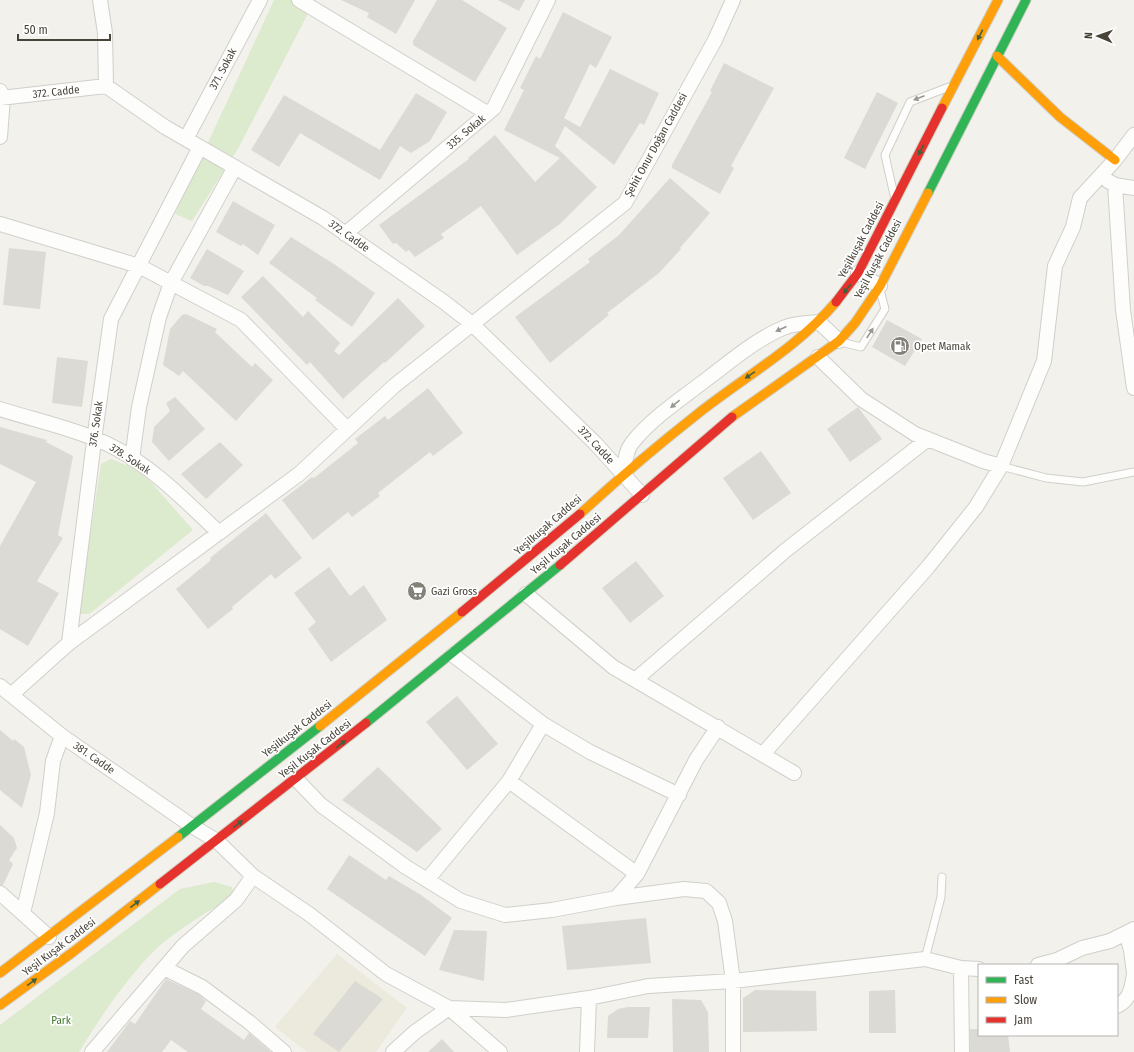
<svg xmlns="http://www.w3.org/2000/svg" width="1134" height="1052" font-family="'Fira Sans Condensed',sans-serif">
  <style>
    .education { fill: #eceadc }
    .green { fill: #dceace }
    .building { fill: #dbdad5 }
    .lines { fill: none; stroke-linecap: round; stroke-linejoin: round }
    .lane-casing { stroke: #d0cfca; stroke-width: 9 }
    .street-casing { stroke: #d0cfca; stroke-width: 16 }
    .fast-casing { stroke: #d0cec4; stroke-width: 11 }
    .slow-casing { stroke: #d0cec4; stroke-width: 11 }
    .jam-casing { stroke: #d0cec4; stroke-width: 11 }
    .lane { stroke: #fdfdfc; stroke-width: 7 }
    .street { stroke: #fdfdfc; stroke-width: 14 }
    .fast { stroke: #30b455; stroke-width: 9 }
    .slow { stroke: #ff9f0a; stroke-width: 9 }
    .jam { stroke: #e5322d; stroke-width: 9 }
    .oneway { fill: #426040 }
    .oneway2 { fill: #999791 }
    .labels { text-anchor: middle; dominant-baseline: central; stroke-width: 3.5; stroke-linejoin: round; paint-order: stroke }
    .street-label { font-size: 11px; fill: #484439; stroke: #fff }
    .poi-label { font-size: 11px; fill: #484439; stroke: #fff; text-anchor: start }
    .park-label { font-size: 11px; fill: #41762f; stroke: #fff }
  </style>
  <rect width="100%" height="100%" fill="#f2f1ec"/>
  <path class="education" d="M337 954 407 1008 376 1052H307L275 1027Z"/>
  <path class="green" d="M274 0H315L239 147 192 221 175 214Z
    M111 459 135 469 150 481 193 530 93 611 89 614H80L79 607 101 464Z
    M214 882 232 887 234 896C207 912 171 933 149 956 122 985 100 1018 79 1052H0V1025L180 889Z"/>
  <path class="building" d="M341 0H415L396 34 367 17 369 13Z
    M437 0H462L507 28 475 82 413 45V41Z
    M498 0H525L519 11Z
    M563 12 612 37 596 68 590 64 564 118 580 127 610 69 659 93 644 125 640 123 614 165 565 126 555 146 597 187 560 224 517 255 481 206 441 234 444 238 415 257 409 250 406 252 396 243 393 244 379 225 469 159 468 158 495 135 535 182 560 158 504 130 524 90 520 88 536 56 540 59Z
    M724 63 774 88 731 166 734 168 720 194 672 168V165L712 92 710 91Z
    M877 92 898 103 865 169 844 158Z
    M416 93 447 112 430 141 411 153 400 146 380 180 300 133 279 167 251 150 284 95 380 150Z
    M670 178 710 213 680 248 681 249 659 273 607 313 609 315 550 363 515 317 590 262 588 259 619 235Z
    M233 201 275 225 258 255 243 244 241 246 216 232Z
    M291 237 334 264 375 293 352 327 315 300 317 298 269 263Z
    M9 248 46 252 40 309 3 305Z
    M207 249 244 271 228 295 208 286H204L190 278Z
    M263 276 303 317 308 311 340 343 334 351 339 355 398 298 425 326 385 363 384 362 343 399 310 362 307 365 241 297Z
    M186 314 217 329 215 332 252 367 255 363 273 380 236 421 183 371 179 376 163 365 170 329 182 315Z
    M887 320 922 339 905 366 872 347Z
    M57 357 88 361 82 407 52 403Z
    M428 388 463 433 433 456 430 452 378 493 380 496 352 517 348 512 313 540 282 500 312 477 314 478 358 443 355 439 385 416 388 420Z
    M175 397 205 429 169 461 152 442 154 427 170 411 166 403Z
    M858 407 882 439 850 462 827 429Z
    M0 427 47 440 46 442 73 456 58 535 63 538 37 581 59 593 28 646 0 629V546L36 482 0 464Z
    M220 442 243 465 206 499 181 474Z
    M761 451 791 493 753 520 723 478Z
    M266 513 302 558 275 579 271 574 232 607 233 609 208 629 176 589 211 560 210 558Z
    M636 561 664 596 630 623 602 588Z
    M329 567 350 596 364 585 387 620 331 662 308 629 316 622 294 593Z
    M457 696 498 744 467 770 426 722Z
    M0 730 13 741 14 739 24 747 31 775 22 808 0 790Z
    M378 767 442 829 417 852 342 800Z
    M0 825 14 838 17 848 9 860 13 864 3 885H0Z
    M349 855 386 880 389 876 421 895 452 918 425 956 327 889Z
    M646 918 651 963 567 970 562 926Z
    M454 930 487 931 484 981 439 970Z
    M166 979 198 994 206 1001 201 1009 244 1040 249 1033 271 1052H188L171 1040 162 1052H107L130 1021 135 1024Z
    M355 981 383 999 339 1052 313 1034Z
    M755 990 816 991 817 1031 743 1032V998Z
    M895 990 896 1033H869V991Z
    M672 999 701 1000 708 1012 709 1052H673Z
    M628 1007H650L648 1038H607L608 1016 618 1009Z
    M970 1029H979V1035H1008L1010 1052H970Z
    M442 1039 454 1052H428Z"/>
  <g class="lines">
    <g class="lane-casing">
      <path id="lane" d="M894 195 885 155 910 102 949 87
        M841 342 861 347 885 309 880 290
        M1001 466 1046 478 1083 482 1134 472
        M925 959 941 897 942 877"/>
    </g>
    <g class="street-casing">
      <path id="street" d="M100 0 105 33 106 86
        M299 0 487 113
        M0 91 3 97 0 137
        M0 98 106 86 165 127 323 218 444 302 471 323 595 443 642 495
        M186 139 260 0
        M1108 181 1115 185 1134 188
        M1115 185 1123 310 1134 388
        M0 224 139 266 241 320 347 429
        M345 234 494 108 548 0
        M858 273 880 286
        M818 357 861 399 915 434 983 461 1001 466
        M0 409C31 419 63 426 93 438 142 456 182 497 219 533
        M132 459 139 407 159 317 171 283 235 167
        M623 475C625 464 625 452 632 443 652 418 682 398 707 379 731 361 755 340 783 328 794 323 807 323 819 322L839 341
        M526 594 613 667 794 773
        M69 643 299 474 394 386 625 203 715 40 733 0
        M453 655 543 724 590 752 679 795
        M635 680 786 550 928 439
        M0 686 62 736 192 826 217 841 253 876 309 914 386 974 449 1008 506 1010 589 998 648 986 733 981 925 959 961 968 962 1052
        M11 695 69 643 95 433 111 319 200 147
        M763 754 928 567 976 507 1001 466 1044 361 1055 266 1073 227 1080 198 1115 160 1134 135
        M296 779 321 805 406 867 461 901 505 915 552 910 616 898 684 889 706 891 719 903 725 921 733 981V1052
        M509 781 637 874
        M427 880 509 781 543 724
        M0 893 49 937
        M616 898 637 874 696 760 718 727
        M23 913 47 813 53 761 62 736
        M1126 933 1131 950 1134 973
        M1038 965 1057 960 1082 948 1110 941 1134 929
        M164 968 202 987 249 1022 284 1052
        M961 968 979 969
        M1117 1006C1130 1000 1132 987 1134 974
        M92 1052 183 946 236 900 253 876
        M393 1052 415 1032 449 1008 500 1052
        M587 1052 589 998"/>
    </g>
    <g class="fast-casing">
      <path id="fast" d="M928 193 1026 0
        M366 723 560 565
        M178 837 320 726"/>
    </g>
    <g class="slow-casing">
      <path id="slow" d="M997 56 1060 117 1115 160
        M942 108 998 0
        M732 417 839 341 855 323 880 286 928 193
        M580 514C618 479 658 445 700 412 746 376 798 347 836 302
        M320 726 462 612
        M0 973 178 837
        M0 1005 73 952 160 884"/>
    </g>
    <g class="jam-casing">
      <path id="jam" d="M836 302 858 273 942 108
        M560 565 732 417
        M462 612 580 514
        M160 884 366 723"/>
    </g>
    <use href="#lane" class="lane"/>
    <use href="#street" class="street"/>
    <use href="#fast" class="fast"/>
    <use href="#slow" class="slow"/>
    <use href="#jam" class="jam"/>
  </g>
  <defs><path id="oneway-solid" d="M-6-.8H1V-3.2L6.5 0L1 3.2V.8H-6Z"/></defs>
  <g class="oneway">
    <use href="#oneway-solid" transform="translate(980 35) rotate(117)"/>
    <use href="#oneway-solid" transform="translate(921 150) rotate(117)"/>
    <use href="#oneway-solid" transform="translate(847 289) rotate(128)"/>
    <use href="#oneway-solid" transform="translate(750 375) rotate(146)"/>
    <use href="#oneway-solid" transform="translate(341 744) rotate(-38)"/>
    <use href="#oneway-solid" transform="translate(238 824) rotate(-38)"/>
    <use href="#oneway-solid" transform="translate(135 904) rotate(-38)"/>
    <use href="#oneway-solid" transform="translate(32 982) rotate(-36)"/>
  </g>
  <g class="oneway2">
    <use href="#oneway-solid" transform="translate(919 98) rotate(159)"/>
    <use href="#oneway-solid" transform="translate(781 329) rotate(155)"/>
    <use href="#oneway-solid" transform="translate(870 333) rotate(-57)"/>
    <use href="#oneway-solid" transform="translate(675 404) rotate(140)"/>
  </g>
  <defs>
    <g id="fuel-disc" transform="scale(1)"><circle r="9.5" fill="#848178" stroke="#fff"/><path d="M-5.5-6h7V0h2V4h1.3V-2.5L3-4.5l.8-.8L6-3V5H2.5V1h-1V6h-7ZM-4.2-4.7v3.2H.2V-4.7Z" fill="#fff"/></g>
    <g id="supermarket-disc" transform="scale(1)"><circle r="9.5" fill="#848178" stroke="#fff"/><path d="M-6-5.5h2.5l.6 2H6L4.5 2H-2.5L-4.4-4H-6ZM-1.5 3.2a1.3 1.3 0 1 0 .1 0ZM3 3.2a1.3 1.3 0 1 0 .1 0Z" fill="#fff"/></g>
  </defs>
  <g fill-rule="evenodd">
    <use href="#fuel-disc" x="900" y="346"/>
    <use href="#supermarket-disc" x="417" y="591"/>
  </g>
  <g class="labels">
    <g class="street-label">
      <text transform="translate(223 69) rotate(-62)">371. Sokak</text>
      <text transform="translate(56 92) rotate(-6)">372. Cadde</text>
      <text transform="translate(466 132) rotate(-40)">335. Sokak</text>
      <text transform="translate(656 145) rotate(-61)">Şehit Onur Doğan Caddesi</text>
      <text transform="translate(349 236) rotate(35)">372. Cadde</text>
      <text transform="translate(861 240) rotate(-62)">Yeşilkuşak Caddesi</text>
      <text transform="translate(878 259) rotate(-62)">Yeşil Kuşak Caddesi</text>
      <text transform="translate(96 424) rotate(-82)">376. Sokak</text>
      <text transform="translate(596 445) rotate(47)">372. Cadde</text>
      <text transform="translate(130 459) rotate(33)">378. Sokak</text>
      <text transform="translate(548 525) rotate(-41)">Yeşilkuşak Caddesi</text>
      <text transform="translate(566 544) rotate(-40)">Yeşil Kuşak Caddesi</text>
      <text transform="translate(297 729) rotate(-38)">Yeşilkuşak Caddesi</text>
      <text transform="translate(315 749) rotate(-38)">Yeşil Kuşak Caddesi</text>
      <text transform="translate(94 758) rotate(35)">381. Cadde</text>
      <text transform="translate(59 947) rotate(-37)">Yeşil Kuşak Caddesi</text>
    </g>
    <g class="poi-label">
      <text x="914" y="346">Opet Mamak</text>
      <text x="431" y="591">Gazi Gross</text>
    </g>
    <g class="park-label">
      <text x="61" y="1020">Park</text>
    </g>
  </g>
  <rect x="978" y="964" width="140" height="72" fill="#ffffff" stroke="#b6b4b0"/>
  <rect x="986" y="977" width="20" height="6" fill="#30b455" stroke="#b6b4b0"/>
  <text x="1014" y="984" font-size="12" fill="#484439">Fast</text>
  <rect x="986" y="997" width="20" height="6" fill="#ff9f0a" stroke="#b6b4b0"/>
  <text x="1014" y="1004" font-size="12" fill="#484439">Slow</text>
  <rect x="986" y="1017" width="20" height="6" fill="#e5322d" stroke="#b6b4b0"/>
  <text x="1014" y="1024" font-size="12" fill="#484439">Jam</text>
  <g transform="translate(1098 36) rotate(272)" stroke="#ffffff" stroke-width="3" paint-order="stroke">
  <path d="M0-3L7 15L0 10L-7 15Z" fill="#484439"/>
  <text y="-6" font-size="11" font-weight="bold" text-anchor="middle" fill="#484439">N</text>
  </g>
  <path d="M18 34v6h92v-6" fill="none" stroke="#484439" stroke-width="2"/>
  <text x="24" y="34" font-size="12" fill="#484439" stroke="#ffffff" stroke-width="3" paint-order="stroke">50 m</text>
</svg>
